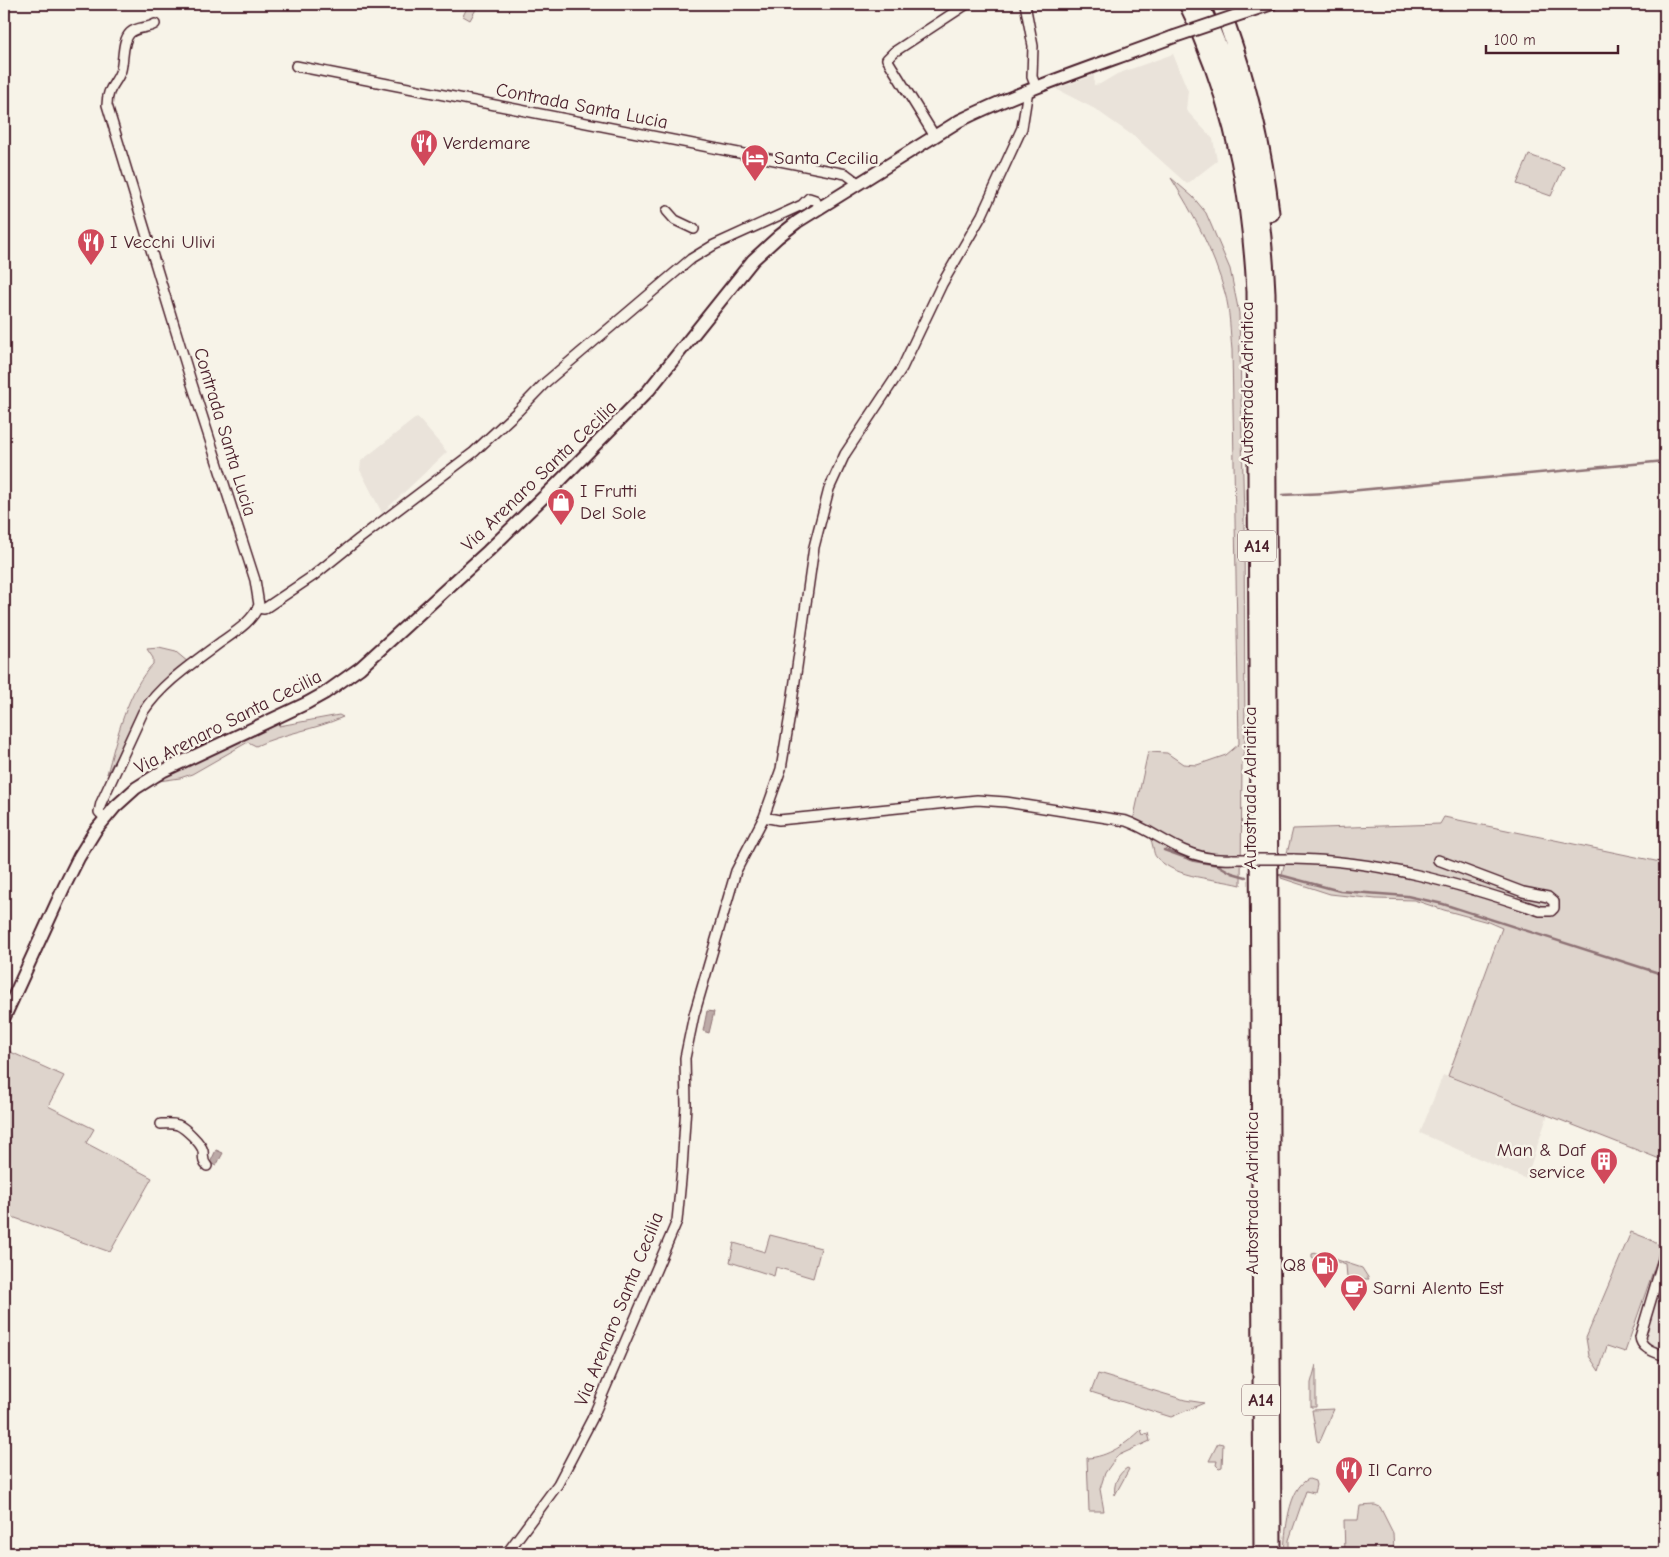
<svg xmlns="http://www.w3.org/2000/svg" width="1669" height="1557" font-family="'Comic Neue',sans-serif">
  <style>
    .built { fill: #eae3da }
    .green { fill: #ded4cc; stroke: #947a7c }
    .water { fill: #bcaaa7; stroke: #8e7275 }
    .lines { fill: none; stroke-linecap: round; stroke-linejoin: round }
    .stream { stroke: #8e7275; stroke-width: 2.5 }
    .street-casing { stroke: #4a1f2b; stroke-width: 12 }
    .secondary-casing { stroke: #4a1f2b; stroke-width: 15 }
    .highway-casing { stroke: #4a1f2b; stroke-width: 19 }
    .street { stroke: #f7f3e8; stroke-width: 9 }
    .secondary { stroke: #f7f3e8; stroke-width: 11 }
    .highway { stroke: #f7f3e8; stroke-width: 15 }
    .street-bridge-casing { stroke: #4a1f2b; stroke-width: 12; stroke-linecap: butt }
    .secondary-bridge-casing { stroke: #4a1f2b; stroke-width: 15; stroke-linecap: butt }
    .street-bridge { stroke: #f7f3e8; stroke-width: 9 }
    .secondary-bridge { stroke: #f7f3e8; stroke-width: 11 }
    .labels { text-anchor: middle; dominant-baseline: central; stroke-width: 5; stroke-linejoin: round; paint-order: stroke }
    .shield { fill: #f7f3e8; stroke: #7e5f64; stroke-width: 1 }
    .shield-label { font-size: 18px; font-weight: bold; fill: #4a1f2b }
    .street-label { font-size: 19px; fill: #4a1f2b; stroke: #f7f3e8 }
    .poi-label { font-size: 19px; fill: #4a1f2b; stroke: #f7f3e8; text-anchor: start }
  </style>
  <rect width="100%" height="100%" fill="#f7f3e8"/>
  <filter id="ink" filterUnits="userSpaceOnUse"><feTurbulence type="fractalNoise" baseFrequency=".02" numOctaves="2"/><feDisplacementMap in="SourceGraphic" scale="10" xChannelSelector="R" yChannelSelector="G"/><feConvolveMatrix kernelMatrix="1 2 1 2 8 2 1 2 1" color-interpolation-filters="sRGB"/></filter>
  <g filter="url(#ink)">
    <path class="built" d="M1173 54 1188 91 1186 110 1213 139 1217 161 1187 184 1136 138 1095 109 1056 89 1094 75V85L1100 84 1117 74Z
      M417 417 447 452 382 513 360 470 361 461Z
      M1443 1075 1548 1114 1526 1179 1420 1133Z
      M1665 1273V1350L1648 1343 1646 1338Z"/>
    <path class="green" d="M469 4H479L470 20 463 16Z
      M1529 155 1564 167 1551 196 1517 184Z
      M1171 178 1193 197 1206 213 1230 269 1239 313 1244 518 1245 744 1242 762 1241 885C1214 878 1178 879 1157 858 1154 855 1154 852 1153 847 1150 834 1145 828 1133 821L1148 752 1167 753 1183 764 1197 765 1226 755 1239 744 1232 350C1230 331 1230 310 1225 293 1213 250 1194 215 1171 178Z
      M159 648 176 652 188 662 162 682 147 700 107 774C116 740 128 689 153 664V658L147 649Z
      M339 715 343 717C315 730 283 733 256 746L248 742 192 774 180 778 159 781 178 769 281 721 279 726Z
      M1444 817 1665 863V1161L1448 1076 1502 928 1488 922 1444 910 1414 900 1376 899 1330 894 1281 878 1293 829 1440 824Z
      M4 1049 64 1076 48 1106 94 1129 86 1143 152 1178 110 1252 4 1214Z
      M1631 1232 1649 1239 1659 1245 1658 1257 1625 1352 1607 1346 1599 1371 1589 1356 1586 1338Z
      M770 1235 821 1248 813 1278 776 1267 774 1276 730 1262 734 1243 765 1252Z
      M1316 1253 1362 1268 1369 1279H1351L1347 1277 1346 1265 1335 1261 1330 1269 1324 1266 1312 1257V1254Z
      M1316 1365V1407H1311V1383Z
      M1098 1374 1185 1400 1204 1403 1171 1417 1091 1392Z
      M1334 1409 1321 1439 1319 1442 1317 1441 1312 1410Z
      M1141 1430 1143 1435 1148 1433 1150 1441 1117 1456 1105 1473 1100 1489 1104 1511H1089L1087 1458C1108 1457 1126 1444 1141 1430Z
      M1218 1443 1223 1444 1222 1467 1219 1468 1216 1465 1217 1461H1209Z
      M1127 1468 1129 1469 1128 1471 1115 1495C1113 1484 1118 1474 1127 1468Z
      M1309 1479 1315 1481 1316 1485 1314 1493 1306 1491 1289 1540V1553H1284C1285 1534 1288 1487 1309 1479Z
      M1375 1505 1380 1507 1393 1533 1394 1553H1345L1344 1520H1358L1360 1506Z"/>
    <path class="water" d="M707 1011 714 1012 709 1033 703 1031Z
      M216 1150 223 1153 216 1166 210 1163Z"/>
    <g class="lines">
      <path class="stream" d="M1282 495 1328 493 1665 461
        M1164 850 1195 861 1218 865 1232 873 1246 877
        M1280 875 1340 891 1407 896 1443 904 1665 975"/>
      <g class="street-casing">
        <path id="street" d="M1025 4 1033 46 1032 77 1036 87
          M296 66 846 174 858 183
          M934 135 887 59 894 52 967 4
          M667 211 675 220 694 229
          M258 608 264 609 313 576 359 539 474 452 518 411 546 382 691 259 714 245 802 205 809 198 815 200 820 209
          M764 817 779 820 977 800 1006 802 1126 821C1146 828 1163 841 1183 850 1198 857 1217 860 1233 859
          M105 818 99 812 101 803 143 712C162 683 193 663 221 642 235 632 252 622 259 605L255 580 191 381 107 105C107 87 116 85 121 70 124 58 122 41 130 33 138 26 147 29 155 24
          M1293 859C1377 860 1461 884 1540 911H1551L1554 908V902L1548 897 1523 892 1438 860
          M161 1124C167 1124 172 1123 178 1125 185 1128 201 1143 203 1151 204 1158 202 1161 207 1166
          M1665 1253 1640 1337C1641 1349 1655 1352 1665 1356
          M507 1553 558 1484 592 1419 677 1221 682 1169 686 1105 685 1058 694 1015 736 871 764 817 781 769 791 709 814 547 829 489 845 454 902 368 942 284 982 215 1022 128 1028 90"/>
      </g>
      <g class="secondary-casing">
        <path id="secondary" d="M1244 13 1271 4
          M4 1018 64 887 79 857 95 831 115 807 136 788 163 771 307 703 325 693 360 668 488 551 554 487 649 390 753 260 778 237 797 222 959 121C1028 87 1102 64 1173 37"/>
      </g>
      <g class="highway-casing">
        <path id="highway" d="M1187 4 1197 25
          M1200 4 1208 21
          M1220 4 1224 15
          M1227 24C1249 86 1264 148 1271 213
          M1212 30C1248 113 1263 202 1267 293L1273 1553
          M1200 34C1236 119 1250 199 1255 291L1262 1553"/>
      </g>
      <use href="#street" class="street"/>
      <use href="#secondary" class="secondary"/>
      <use href="#highway" class="highway"/>
      <g class="street-bridge-casing">
        <path id="street-bridge" d="M1233 859H1293"/>
      </g>
      <g class="secondary-bridge-casing">
        <path id="secondary-bridge" d="M1173 37 1244 13"/>
      </g>
      <use href="#street-bridge" class="street-bridge"/>
      <use href="#secondary-bridge" class="secondary-bridge"/>
    </g>
  </g>
  <defs>
    <g id="restaurant-pin" transform="scale(1.4375)"><path d="M0 17L-7.5 6A9.5 9.5 0 1 1 7.5 6Z" fill="#d1495b" stroke="#f7f3e8"/><path d="M-5-6h1v4h1v-4h1v4h1v-4h1v5L-1.5 .5V6h-2V.5L-5-1ZM5-6V6H3V1.5H1.5Q1.5-4 5-6Z" fill="#fff"/></g>
    <g id="hotel-pin" transform="scale(1.4375)"><path d="M0 17L-7.5 6A9.5 9.5 0 1 1 7.5 6Z" fill="#d1495b" stroke="#f7f3e8"/><path d="M-6-4.5h1.5V1H6V5H4.5V3h-9V5H-6ZM-4 0a1.8 1.8 0 1 1 3.6 0ZM.5 0V-2.5h3Q6-2.5 6 0Z" fill="#fff"/></g>
    <g id="shop-pin" transform="scale(1.4375)"><path d="M0 17L-7.5 6A9.5 9.5 0 1 1 7.5 6Z" fill="#d1495b" stroke="#f7f3e8"/><path d="M-5-2.5h2.3a2.7 3.5 0 0 1 5.4 0H5L5.5 6h-11ZM-1.5-2.5h3a1.5 2.3 0 0 0-3 0Z" fill="#fff"/></g>
    <g id="building-pin" transform="scale(1.4375)"><path d="M0 17L-7.5 6A9.5 9.5 0 1 1 7.5 6Z" fill="#d1495b" stroke="#f7f3e8"/><path d="M-4-6H4V6H1V3H-1V6H-4ZM-2.5-4.3h1.7v1.8h-1.7ZM.8-4.3h1.7v1.8H.8ZM-2.5-1h1.7V.8h-1.7ZM.8-1h1.7V.8H.8Z" fill="#fff"/></g>
    <g id="fuel-pin" transform="scale(1.4375)"><path d="M0 17L-7.5 6A9.5 9.5 0 1 1 7.5 6Z" fill="#d1495b" stroke="#f7f3e8"/><path d="M-5.5-6h7V0h2V4h1.3V-2.5L3-4.5l.8-.8L6-3V5H2.5V1h-1V6h-7ZM-4.2-4.7v3.2H.2V-4.7Z" fill="#fff"/></g>
    <g id="cafe-pin" transform="scale(1.4375)"><path d="M0 17L-7.5 6A9.5 9.5 0 1 1 7.5 6Z" fill="#d1495b" stroke="#f7f3e8"/><path d="M-5.5-4.5H6V0H3Q3 3.5 0 3.5H-2.5Q-5.5 3.5-5.5 0ZM3-3.2v2h1.7v-2ZM-6 4.5H4V6H-6Z" fill="#fff"/></g>
  </defs>
  <g fill-rule="evenodd">
    <use href="#restaurant-pin" x="424" y="143"/>
    <use href="#hotel-pin" x="755" y="158"/>
    <use href="#restaurant-pin" x="91" y="242"/>
    <use href="#shop-pin" x="561" y="502"/>
    <use href="#building-pin" x="1604" y="1161"/>
    <use href="#fuel-pin" x="1325" y="1265"/>
    <use href="#cafe-pin" x="1354" y="1288"/>
    <use href="#restaurant-pin" x="1349" y="1470"/>
  </g>
  <g class="labels">
    <g class="shield">
      <rect x="1238" y="530.5" width="38" height="31" rx="4"/>
      <rect x="1242" y="1384.5" width="38" height="31" rx="4"/>
    </g>
    <g class="shield-label">
      <text x="1257" y="546">A14</text>
      <text x="1261" y="1400">A14</text>
    </g>
    <g class="street-label">
      <text transform="translate(582 106) rotate(11)">Contrada Santa Lucia</text>
      <text transform="translate(1247 383) rotate(-90)">Autostrada Adriatica</text>
      <text transform="translate(225 432) rotate(73)">Contrada Santa Lucia</text>
      <text transform="translate(539 476) rotate(-44)">Via Arenaro Santa Cecilia</text>
      <text transform="translate(228 722) rotate(-27)">Via Arenaro Santa Cecilia</text>
      <text transform="translate(1250 788) rotate(-90)">Autostrada Adriatica</text>
      <text transform="translate(1252 1193) rotate(-90)">Autostrada Adriatica</text>
      <text transform="translate(619 1309) rotate(-68)">Via Arenaro Santa Cecilia</text>
    </g>
    <g class="poi-label">
      <text x="443" y="143">Verdemare</text>
      <text x="774" y="158">Santa Cecilia</text>
      <text x="110" y="242">I Vecchi Ulivi</text>
      <text x="580" y="491">I Frutti<tspan x="580" dy="22">Del Sole</tspan></text>
      <text x="1585" y="1150" text-anchor="end">Man &amp; Daf<tspan x="1585" dy="22">service</tspan></text>
      <text x="1306" y="1265" text-anchor="end">Q8</text>
      <text x="1373" y="1288">Sarni Alento Est</text>
      <text x="1368" y="1470">Il Carro</text>
    </g>
  </g>
  <rect width="1669" height="1557" fill="none" stroke="#f7f3e8" stroke-width="20"/>
  <rect x="10" y="10" width="1649" height="1537" fill="none" stroke="#4a1f2b" stroke-width="2" filter="url(#ink)"/>
  <path d="M1486 45v8h132v-8" fill="none" stroke="#4a1f2b" stroke-width="2.5"/>
  <text x="1494" y="45" font-size="15" fill="#4a1f2b" stroke="#f7f3e8" stroke-width="4" paint-order="stroke">100 m</text>
</svg>
